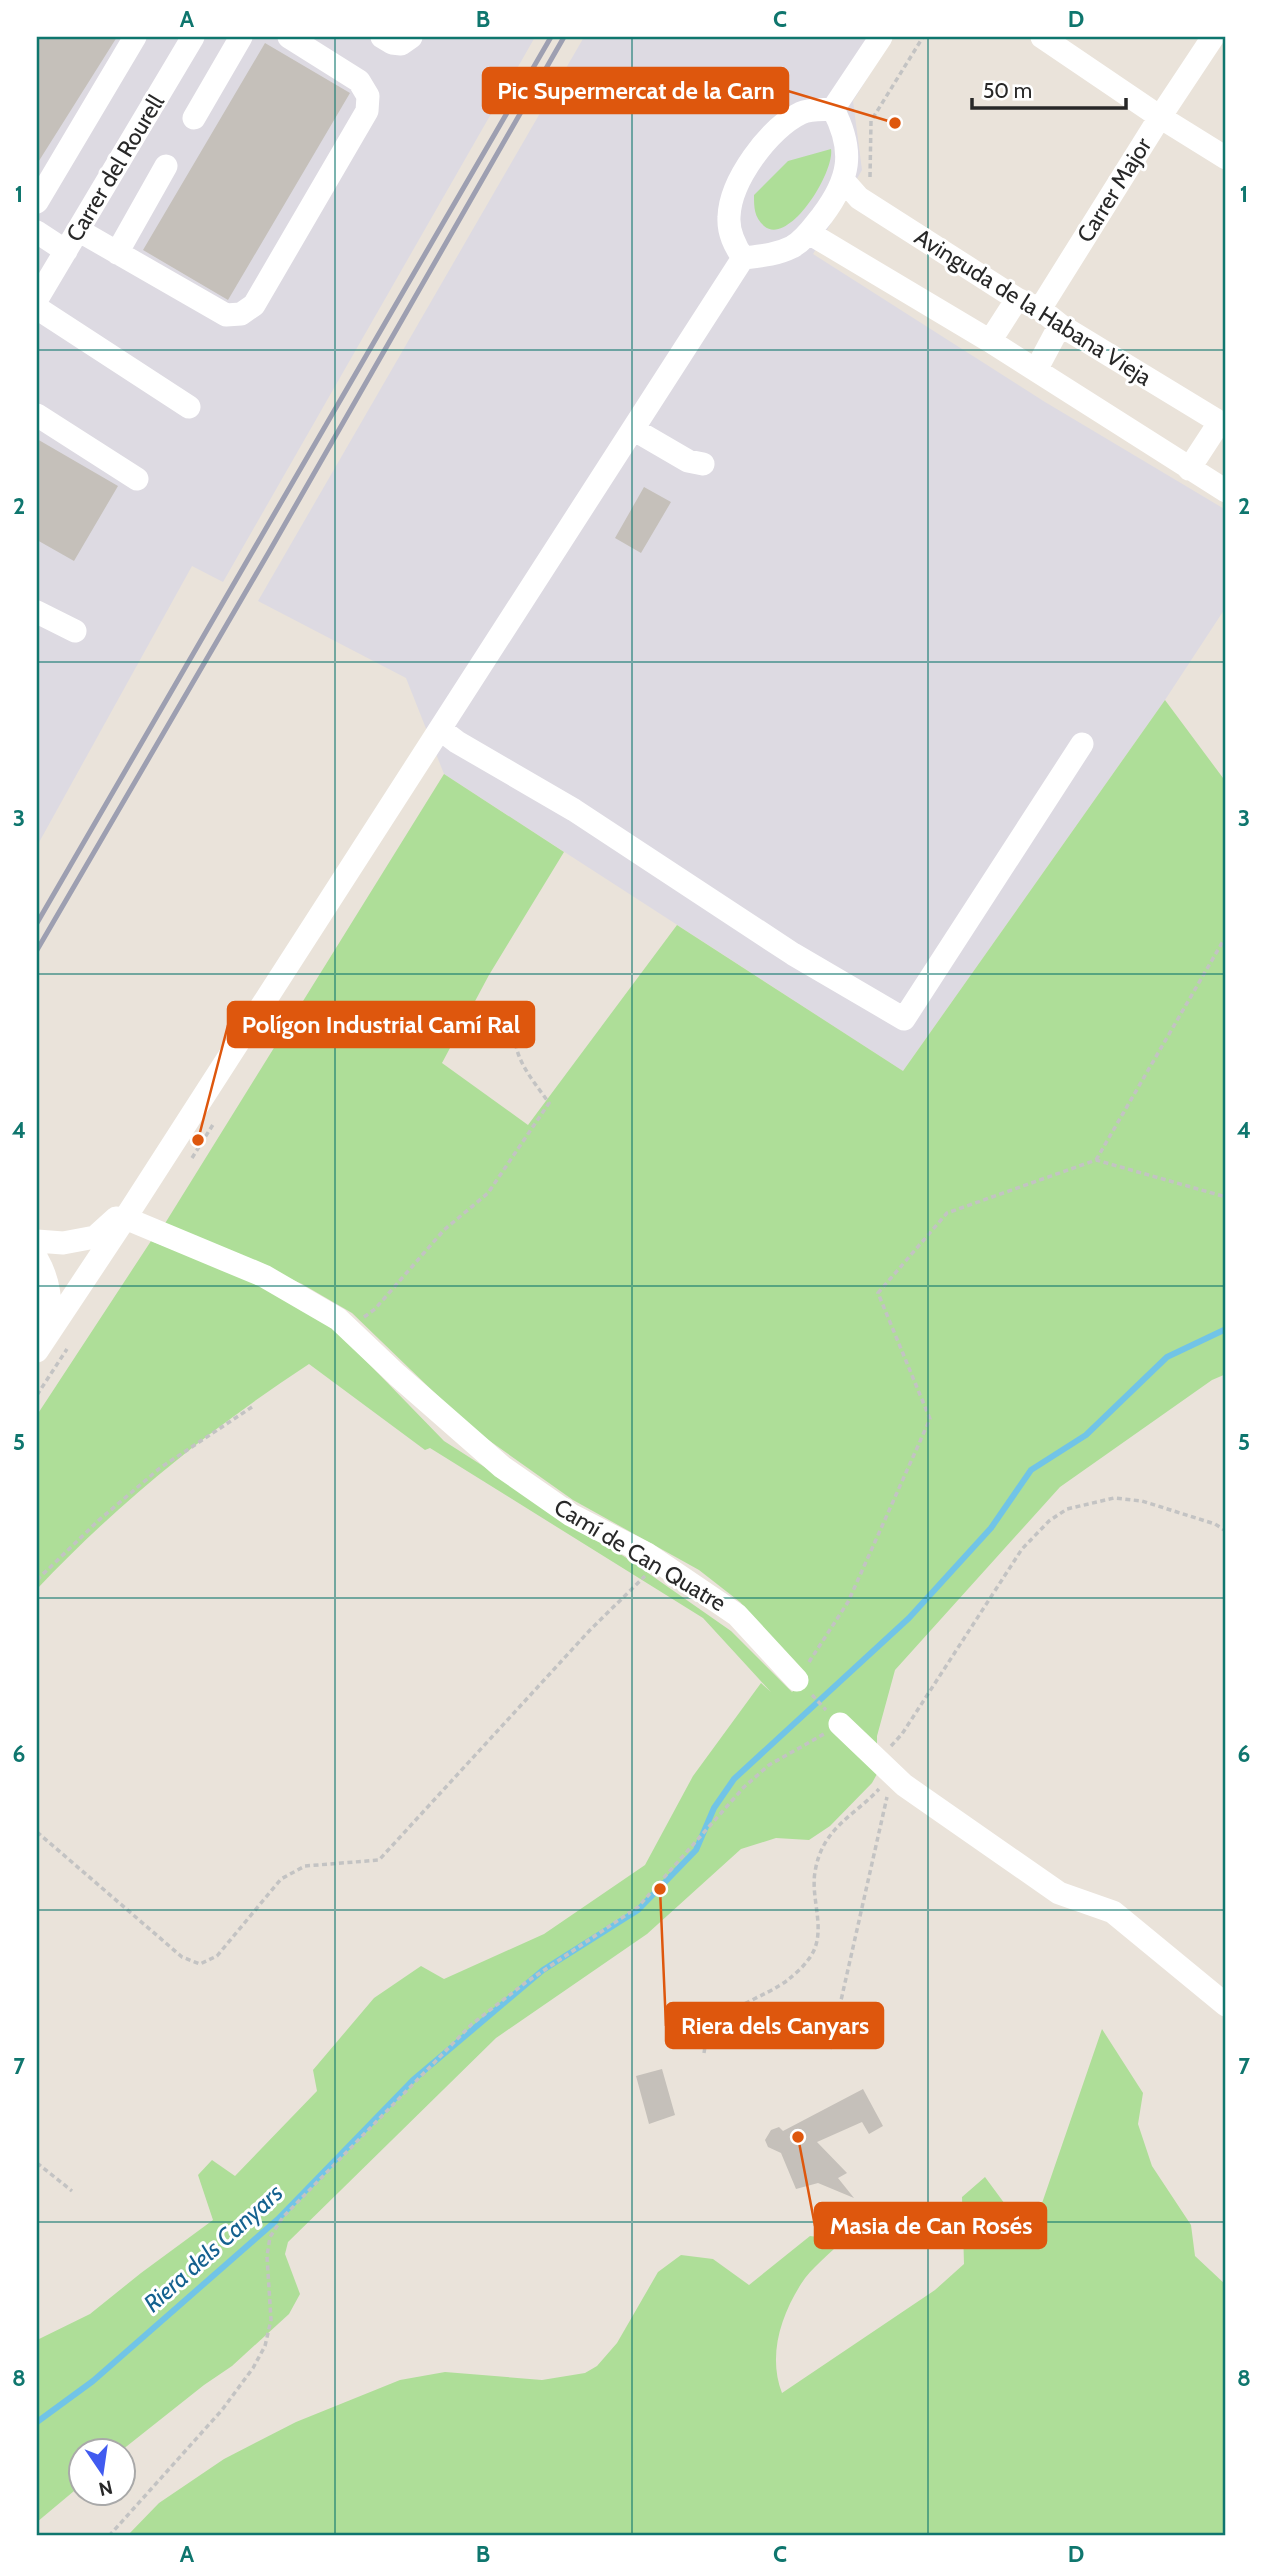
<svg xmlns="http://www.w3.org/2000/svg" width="1263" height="2573" font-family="Cabin,sans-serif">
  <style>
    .industrial { fill: #dddae2 }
    .green { fill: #aede98 }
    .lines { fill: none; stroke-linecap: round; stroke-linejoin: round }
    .stream { stroke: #71c4e7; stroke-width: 6 }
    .building { fill: #c5c0ba }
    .path { stroke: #c3c3c3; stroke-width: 3.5; stroke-dasharray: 5 3.5; stroke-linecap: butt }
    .minor { stroke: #fff; stroke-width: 23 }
    .rail { stroke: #9d9fb1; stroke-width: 5 }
    .grid { fill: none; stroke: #0f766e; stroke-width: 2; stroke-opacity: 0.55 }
    .labels { text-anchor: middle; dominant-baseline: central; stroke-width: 6; stroke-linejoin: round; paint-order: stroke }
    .street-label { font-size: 23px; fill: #282828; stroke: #fff }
    .water-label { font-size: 24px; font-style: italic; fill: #14618f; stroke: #fff }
    .leader { fill: none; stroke: #de570d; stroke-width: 2.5 }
    .callout-dot { fill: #de570d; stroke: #fff; stroke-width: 2.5 }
    .callout { fill: #de570d; stroke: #de570d; stroke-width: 2.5 }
    .callout-label { font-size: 24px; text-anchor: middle; font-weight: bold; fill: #fff }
    .neatline { fill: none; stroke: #0f766e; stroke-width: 2.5 }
    .grid-label { font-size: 23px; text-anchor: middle; font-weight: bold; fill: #0f766e }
  </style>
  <rect width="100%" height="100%" fill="#eae3da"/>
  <path class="industrial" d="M37 37H535L223 582 192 566 37 846Z
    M584 37H893L853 101 862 170 813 254 1045 402 1226 510V607L1165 700 903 1071 444 774 406 678 258 601Z"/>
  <path class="green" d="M831 149C835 172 789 247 764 226 754 217 754 207 754 195L788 161Z
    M1165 700 1226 782V1374L1212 1380 1060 1487 895 1670 877 1736V1774L872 1783 830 1826 809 1840 776 1838 741 1849 647 1934 496 2038 288 2242 285 2254 300 2294 289 2314 232 2366 204 2385 122 2450H80V2486L37 2522V2340L90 2314 141 2273 213 2220 198 2175 212 2160 235 2176 317 2091 313 2070 374 1998 421 1966 444 1979 544 1934 645 1865 693 1776 761 1683 771 1692 703 1618 430 1448 425 1450 309 1364C210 1429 118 1503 37 1589V1415L151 1241 276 1290 340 1334 444 1441 628 1559 731 1631 792 1692 808 1677 740 1602 699 1570 573 1500 470 1427 352 1313 302 1284 164 1225 444 774 564 852 489 975 442 1063 528 1125 677 925 903 1071Z
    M1102 2029 1143 2093 1138 2124 1152 2166 1191 2225 1195 2256 1226 2285V2536H127L159 2503 224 2459 296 2422 400 2380 445 2372 542 2380 585 2373 597 2366 617 2343 658 2272 681 2255 713 2259 749 2285 810 2236 843 2240C830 2254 811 2268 801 2284 780 2317 768 2357 782 2393L935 2290 964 2264 962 2197 985 2177 1030 2238Z"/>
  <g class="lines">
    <path class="stream" d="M37 2422 93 2381 278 2219 413 2080 543 1970 638 1910 696 1850 714 1808 734 1779 909 1618 991 1528 1031 1470 1086 1435 1167 1357 1226 1329"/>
  </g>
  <path class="building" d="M37 37H117L37 164Z
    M265 43 350 93 228 300 143 250Z
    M37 439 118 486 74 561 37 540Z
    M644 487 671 502 641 553 615 538Z
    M662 2069 675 2115 649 2124 636 2076Z
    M863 2089 883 2126 869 2134 862 2122 817 2142 847 2173 838 2178 854 2198 818 2183 796 2189 781 2153 768 2147 765 2140 771 2130 779 2127 783 2131Z"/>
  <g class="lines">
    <path class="path" d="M870 177 871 121 923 37
      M192 1158 214 1123
      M1096 1160 1226 936
      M364 1317 375 1309 444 1230 488 1193 549 1103C530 1076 506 1051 518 1016
      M37 1395 67 1349
      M37 1580 99 1520 160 1468 252 1407
      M809 1662 848 1602 930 1419 878 1293 947 1213 1096 1160 1226 1197
      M812 1695 826 1710
      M891 1746 902 1734 1022 1549 1049 1521 1067 1509 1114 1498 1142 1501 1215 1524 1226 1531
      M37 1832 182 1957 200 1964 217 1956 281 1879 305 1866 379 1860 590 1630 645 1576
      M830 2049 887 1797
      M704 2053C705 2048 705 2042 707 2037 716 2010 767 1997 789 1979 795 1974 803 1967 808 1960 829 1934 810 1901 815 1872 822 1828 853 1817 879 1789
      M37 2163 72 2191
      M109 2536 222 2410 253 2368 265 2346 271 2320 267 2256 270 2237 283 2217 472 2024 525 1983 638 1907 744 1787 769 1765 824 1734"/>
    <path class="minor" d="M382 37 392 43 401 44 411 37
      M1042 37 1160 117 1226 158
      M833 109 881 37
      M194 118 241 37
      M844 181 859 198 1017 299 1040 309 1060 325 1226 426
      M37 202 135 37
      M78 230 226 315 241 314 254 305 367 111 368 96 359 81 289 37
      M37 232 66 251
      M809 233 990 341 1226 491
      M117 253 166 166
      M743 258C761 256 776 255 792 247 805 240 813 227 822 216 850 179 855 151 833 109
      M743 258C735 246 728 233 729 217 730 181 769 128 801 113 810 109 824 110 833 109
      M37 299 193 37
      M37 308 189 407
      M1040 309 1160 117 1213 37
      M990 341 1017 299
      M1036 370 1060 325
      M37 415 137 479
      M633 429 688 461 703 464
      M1189 469 1219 423
      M37 612 75 631
      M440 729 457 742 574 810 793 954 904 1019 1082 744
      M125 1218 264 1276 338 1319 397 1375 502 1467 571 1515 647 1554 737 1615 797 1680
      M37 1241 63 1243 95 1237 116 1218
      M37 1259C50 1282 52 1302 47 1329
      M37 1351 122 1223 743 258
      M840 1724 904 1785 1059 1893 1113 1912 1226 2005"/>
    <path class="rail" d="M37 923 551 37
      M37 950 269 552 564 37"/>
  </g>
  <path class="grid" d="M335 37V2536M632 37V2536M928 37V2536M37 350H1226M37 662H1226M37 974H1226M37 1286H1226M37 1598H1226M37 1910H1226M37 2222H1226"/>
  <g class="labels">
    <g class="street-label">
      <text transform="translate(115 168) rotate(-59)">Carrer del Rourell</text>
      <text transform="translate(1114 190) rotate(-58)">Carrer Major</text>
      <text transform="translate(1033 307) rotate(32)">Avinguda de la Habana Vieja</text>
      <text transform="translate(640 1555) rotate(31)">Camí de Can Quatre</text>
    </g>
    <g class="water-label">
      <text transform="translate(213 2248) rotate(-42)">Riera dels Canyars</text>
    </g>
  </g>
  <path class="leader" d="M895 123L788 91M198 1140L228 1025M660 1889L666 2026M798 2137L815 2226"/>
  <g class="callout-dot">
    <circle cx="895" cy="123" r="7"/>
    <circle cx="198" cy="1140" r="7"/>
    <circle cx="660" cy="1889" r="7"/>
    <circle cx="798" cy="2137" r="7"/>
  </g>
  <g class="callout">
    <rect x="483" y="68" width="305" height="45" rx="7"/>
    <rect x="228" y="1002" width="306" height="45" rx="7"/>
    <rect x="666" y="2003" width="217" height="45" rx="7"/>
    <rect x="815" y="2203" width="231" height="45" rx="7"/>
  </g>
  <g class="callout-label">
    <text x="636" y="99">Pic Supermercat de la Carn</text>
    <text x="381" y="1033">Polígon Industrial Camí Ral</text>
    <text x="775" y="2034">Riera dels Canyars</text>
    <text x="931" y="2234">Masia de Can Rosés</text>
  </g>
  <rect width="1263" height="2573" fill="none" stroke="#ffffff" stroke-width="77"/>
  <g transform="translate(102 2472) rotate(167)"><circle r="33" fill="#ffffff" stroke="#a9a9a9" stroke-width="2"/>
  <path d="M0-5L12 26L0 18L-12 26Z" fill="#415bf0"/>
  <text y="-10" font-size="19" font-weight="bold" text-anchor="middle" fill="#282828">N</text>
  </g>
  <path d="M972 98v10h154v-10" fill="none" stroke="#282828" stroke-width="3.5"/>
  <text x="983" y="98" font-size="21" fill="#282828" stroke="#ffffff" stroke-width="5" paint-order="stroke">50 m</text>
  <rect x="38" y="38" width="1186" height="2496" class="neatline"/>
  <g class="grid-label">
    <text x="187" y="27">A</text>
    <text x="483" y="27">B</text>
    <text x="780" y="27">C</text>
    <text x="1076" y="27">D</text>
    <text x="19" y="202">1</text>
    <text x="1244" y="202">1</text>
    <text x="19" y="514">2</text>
    <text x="1244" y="514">2</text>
    <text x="19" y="826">3</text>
    <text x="1244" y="826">3</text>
    <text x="19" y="1138">4</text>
    <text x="1244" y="1138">4</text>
    <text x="19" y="1450">5</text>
    <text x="1244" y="1450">5</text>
    <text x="19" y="1762">6</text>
    <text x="1244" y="1762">6</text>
    <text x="19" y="2074">7</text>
    <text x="1244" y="2074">7</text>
    <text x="19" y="2386">8</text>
    <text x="1244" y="2386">8</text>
    <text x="187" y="2562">A</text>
    <text x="483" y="2562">B</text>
    <text x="780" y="2562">C</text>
    <text x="1076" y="2562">D</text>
  </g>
</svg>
